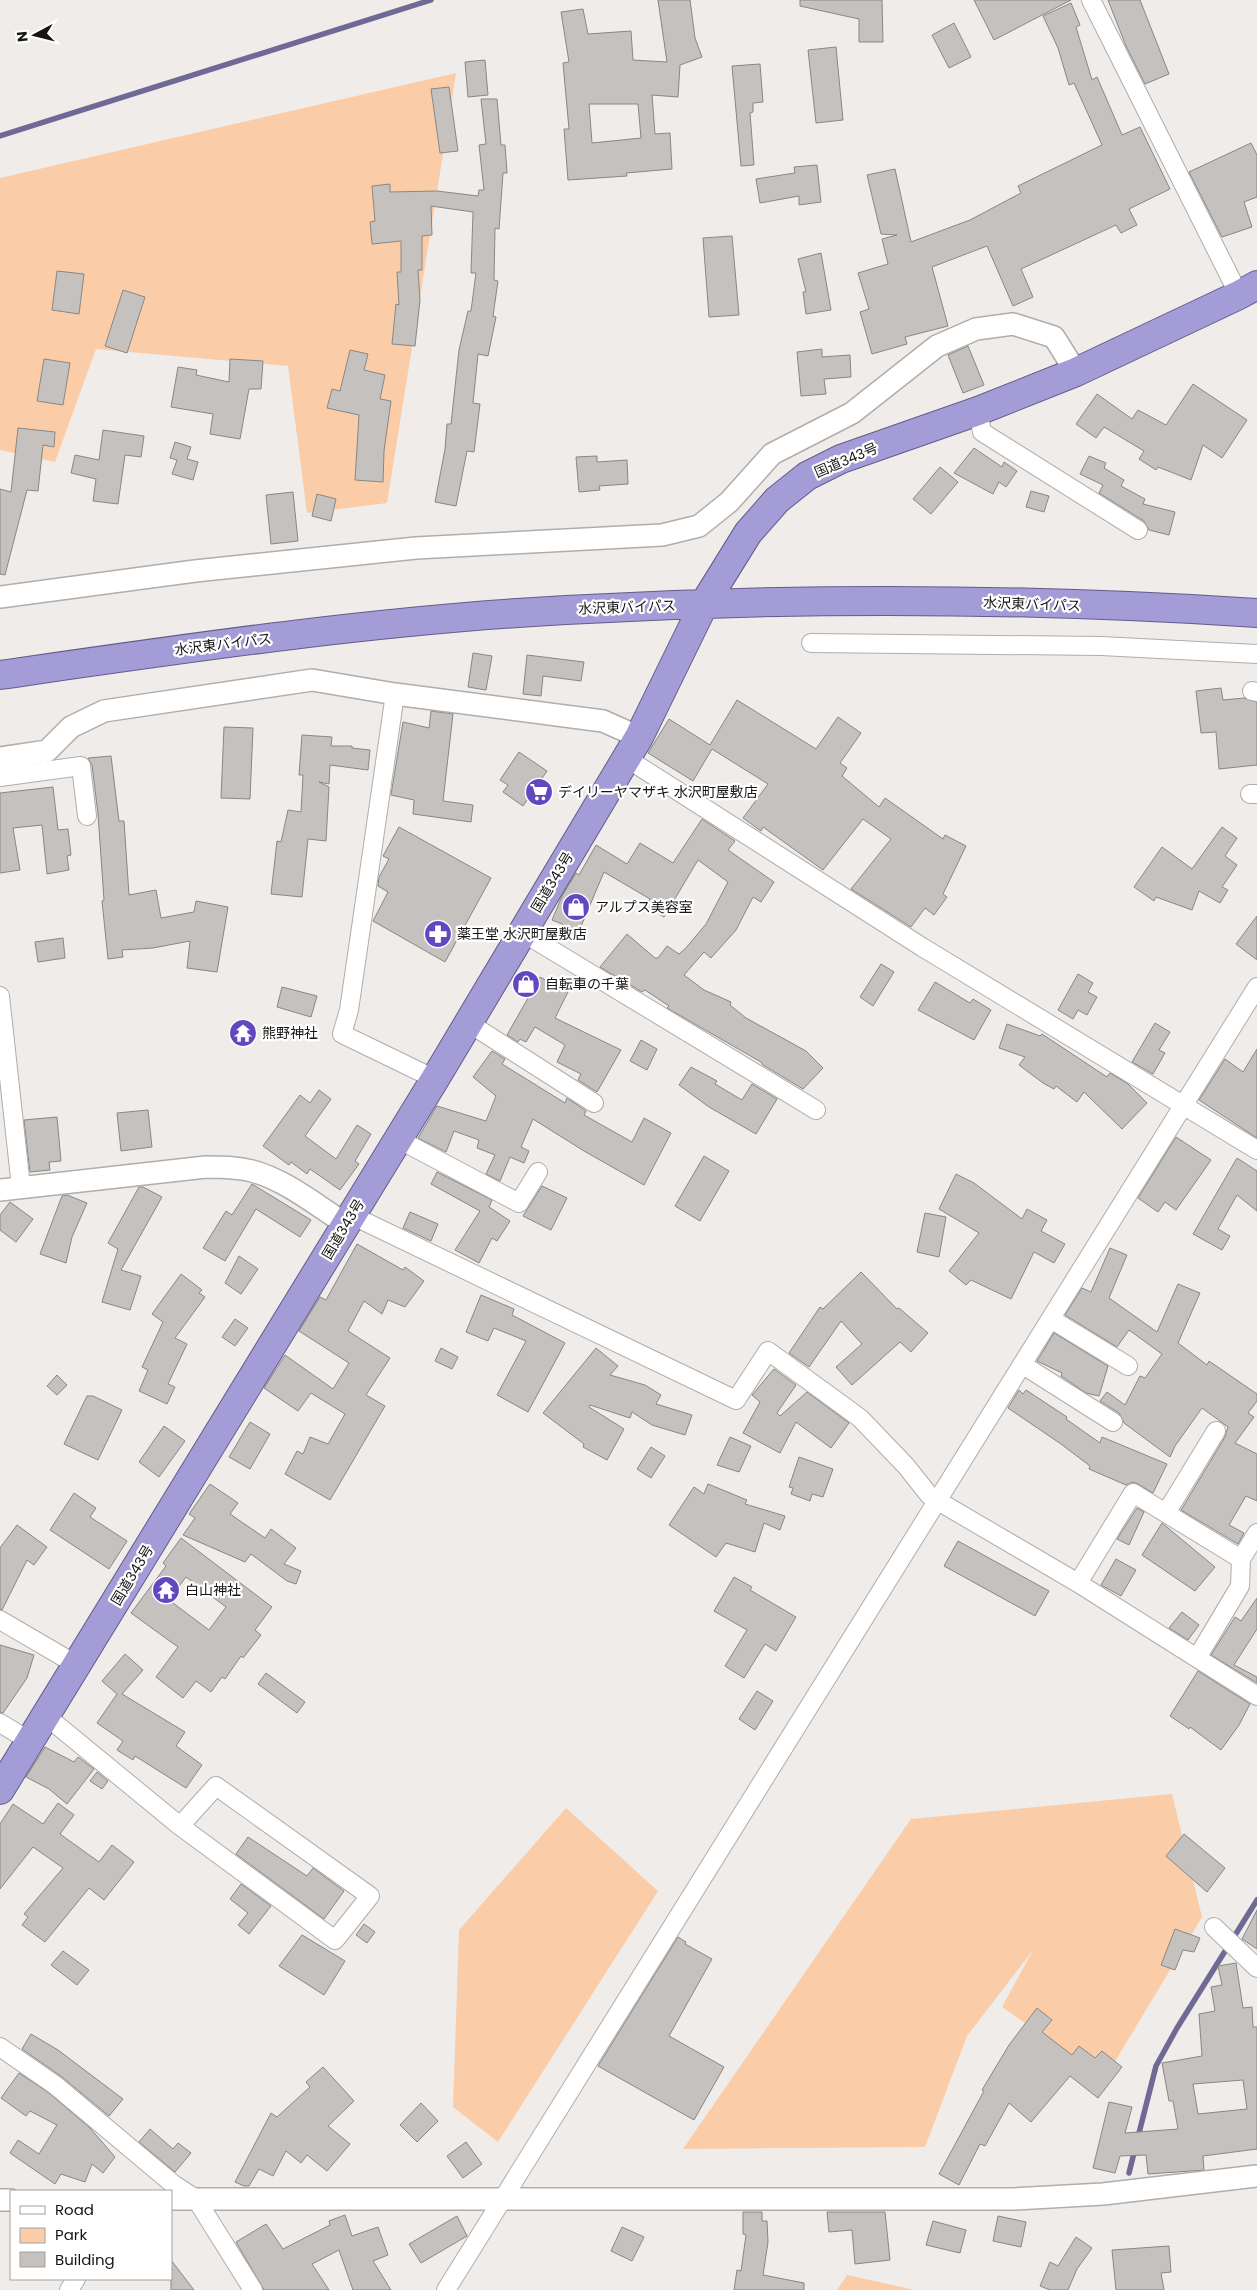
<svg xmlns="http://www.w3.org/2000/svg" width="1257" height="2290" font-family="Poppins,'Noto Sans JP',sans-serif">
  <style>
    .green { fill: #facda8 }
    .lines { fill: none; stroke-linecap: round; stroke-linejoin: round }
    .stream { stroke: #6f6a95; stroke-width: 5.5 }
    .building { fill: #c4c1bf; stroke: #898784; fill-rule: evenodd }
    .minor-casing { stroke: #b0adab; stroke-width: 20 }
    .tertiary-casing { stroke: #b0adab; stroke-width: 24 }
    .trunk-casing { stroke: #635c8b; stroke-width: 30 }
    .minor { stroke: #fff; stroke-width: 18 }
    .tertiary { stroke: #fff; stroke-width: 21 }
    .trunk { stroke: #a39cd6; stroke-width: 28 }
    .labels { text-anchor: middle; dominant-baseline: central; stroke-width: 4.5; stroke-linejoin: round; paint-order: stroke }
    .street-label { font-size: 14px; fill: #161514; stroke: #fff }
    .poi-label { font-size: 14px; fill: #161514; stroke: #fff; text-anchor: start }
  </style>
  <rect width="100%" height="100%" fill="#efecea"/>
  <path class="green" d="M456 73 387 503 307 513 288 366 96 349 55 462 0 450V178Z
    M1172 1794 1202 1917 1105 2078 1002 2007 1033 1950 967 2036 925 2147 683 2149 911 1819Z
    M566 1808 658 1891 498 2142 453 2107 459 1930Z
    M847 2275 915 2290H837Z"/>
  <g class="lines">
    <path class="stream" d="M0 136 431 0
      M1138 2137 1156 2066 1177 2028 1257 1900
      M1129 2173 1135 2149"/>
  </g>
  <path class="building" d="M658 0H690L695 38 702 57 680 65 678 97 652 95 655 134 670 133 672 169 626 173 627 176 568 180 564 129H569L563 63 569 62 561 12 583 9 588 34 631 31 633 60 667 62ZM589 104H638L641 138 592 143Z
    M800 0H882L883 42H859V19L800 6Z
    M974 0H1071L994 40Z
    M1108 0H1140L1169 74 1145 84 1126 46Z
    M1071 3 1080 25 1076 27 1092 80 1097 77 1122 135 1140 127 1170 189 1129 209 1137 225 1121 233 1116 225 1021 269 1033 297 1013 306 987 246 932 267 948 326 905 337 907 344 872 354 860 312 869 309 858 273 888 264 882 239 897 235 881 234 867 175 895 169 911 242 970 220 1021 193 1018 186 1102 145 1074 83 1069 85 1058 48 1043 16Z
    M954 23 971 57 949 68 932 35Z
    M836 47 843 120 816 123 808 50Z
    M485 60 488 95 468 97 465 62Z
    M760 64 763 102 753 103V112L750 113 754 165 741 166 732 66Z
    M449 87 458 151 440 153 431 89Z
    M481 99H497L501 145H505L507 173H503L499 229 495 228 494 280 498 281 493 316 496 317 488 356 478 354 473 403 480 404 474 452 467 451 456 506 435 502 445 449 447 424H451L459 350 468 311H471L476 273H471L473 212 431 206 432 235 422 236V270H418L420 300 415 346 392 344 396 304 399 305 397 272H401V241L372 244 370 222 375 221 372 186 390 184V192L437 191 478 196 479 190H484L479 145 486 144Z
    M1251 143 1257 155V197L1244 202 1252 227 1222 237 1189 172Z
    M817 165 821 202 799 205V196L760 203 756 179 795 173 794 167Z
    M732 236 739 315 709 317 703 238Z
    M821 253 831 310 806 314 803 292H806L798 259Z
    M57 271 84 274 79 314 52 310Z
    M123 290 145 297 127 353 105 346Z
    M968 346 984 385 963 393 948 355Z
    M822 349V357L850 355 851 377 824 379 826 394 801 396 797 352Z
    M350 350 368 354 364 370 385 375 380 399 391 401 384 451 383 482 355 480 359 415 327 408 332 389 340 391Z
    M44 359 70 363 63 405 37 401Z
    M230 359 263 361 261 389H249L240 439 210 434 213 414 171 407 178 367 197 370 196 375 229 382Z
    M1193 384 1247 420 1222 458 1203 445 1191 480 1158 467 1156 470 1139 459 1144 451 1104 427 1096 438 1076 424 1097 394 1132 419 1138 410 1166 425Z
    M18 428 55 432 54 447 43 445 38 491 27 490 5 575 0 574V489L11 492Z
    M103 430 144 436 141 457 125 455 118 504 93 501 96 479 71 473 75 455 99 460Z
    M175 442 191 447 187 459 198 462 193 480 172 474 177 460 170 458Z
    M974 448 1002 467 1004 462 1017 471 1006 487 999 482 993 494 954 473Z
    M597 456V462L627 460 628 484 599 486 600 490 579 492 576 457Z
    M1089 456 1106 463 1104 468 1124 480 1121 486 1145 499 1143 504 1175 512 1169 535 1149 530 1144 521 1099 493 1103 485 1080 474Z
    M940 467 958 482 931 514 913 499Z
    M1031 491 1049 496 1044 512 1026 507Z
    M293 492 298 541 271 544 266 495Z
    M317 494 336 499 331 521 312 516Z
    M473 653 492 656 486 690 468 687Z
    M527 655 584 662 581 681 543 676 541 696 523 694Z
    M1221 688 1223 700 1244 698 1257 702V765L1219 769 1216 732 1201 733 1196 691Z
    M737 700 816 749 838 717 861 733 840 763 847 768 842 776 879 807 885 798 943 839 945 835 966 846 943 894 947 897 934 915 925 908 911 927 851 889 891 839 863 819 823 870 763 827 761 831 743 818 768 784 712 749 693 781 648 753 669 719 710 745Z
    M431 711 453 714 443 801 473 805 471 822 413 814 414 800 391 795 403 722 429 728Z
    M224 727 253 728 250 799 221 798Z
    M302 735 332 737 331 746H352V748L370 750 368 770 330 765 329 784 319 782 329 787 326 841 308 839 302 897 271 894 277 841 281 842 288 810 301 812 303 775H299Z
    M519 752 547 771 523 806 503 792 508 785 500 780Z
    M111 756 119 821H124L129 895 156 890 161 918 194 912 196 901 228 907 217 972 187 968 190 941 153 948 122 950 123 957 108 959 102 901 104 900 98 814 92 765 88 758Z
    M53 787 58 830 68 829 71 855 67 856 69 870 47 874 42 825 13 828 20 870 0 873V793Z
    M702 819 735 841 728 850 774 882 761 902 753 897 736 930 711 958 704 952 684 975 704 990 731 1002 730 1005 746 1018 806 1051 823 1068 803 1089 763 1065 761 1062 667 1008 669 1006 645 990 642 992 600 967 627 934 655 958H658L667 946 679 954 685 949 706 924 728 882 698 860 664 917 646 906 650 899 604 872 579 931 552 920 562 896 576 873 579 875 596 845 627 864 640 843 673 863Z
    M399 827 491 878 445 962 373 921 388 892 378 886 379 877 389 859 383 856Z
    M1222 827 1237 838 1225 856 1237 865 1222 887 1228 890 1220 903 1199 891 1192 910 1156 897 1154 901 1134 887 1162 847 1192 869Z
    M1257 916V960L1236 944Z
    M63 938 65 958 38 962 35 942Z
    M881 964 894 972 873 1006 860 997Z
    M1078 974 1093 983 1088 992 1097 997 1087 1015 1078 1010 1073 1019 1058 1010Z
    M540 977 568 992 555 1018 621 1050 597 1092 578 1080 581 1074 557 1062 565 1045 535 1027 526 1042 520 1039 518 1042 507 1035Z
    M935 982 970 1003 973 999 991 1010 974 1040 918 1010Z
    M282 987 317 996 311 1017 277 1007Z
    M1155 1023 1170 1032 1159 1050 1165 1053 1153 1074 1132 1062Z
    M1007 1024 1040 1036 1042 1034 1107 1077 1110 1073 1128 1084 1147 1103 1122 1129 1084 1092 1077 1102 1056 1086 1054 1089 1043 1083 1019 1065 1025 1057 999 1048Z
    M641 1040 657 1049 647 1070 630 1061Z
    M1257 1049V1138L1199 1100 1225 1059 1243 1072Z
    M492 1051 505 1059 502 1064 565 1103 567 1098 586 1111 584 1115 632 1142 644 1118 671 1133 644 1185 584 1151 533 1119 521 1147 529 1151 524 1163 510 1157 500 1181 486 1174 495 1155 477 1148 479 1140 454 1131 446 1152 418 1138 437 1106 486 1121 496 1096 473 1077Z
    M691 1067 717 1081 715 1084 742 1100 752 1084 777 1099 756 1134 709 1107 679 1085Z
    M319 1090 331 1099 305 1136 336 1159 357 1125 371 1134 355 1161 359 1164 340 1190 310 1169 307 1174 291 1162 289 1165 263 1146 300 1095 310 1103Z
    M148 1110 152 1147 121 1151 117 1113Z
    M57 1117 61 1161 49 1162 50 1170 30 1172 24 1120Z
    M1176 1137 1211 1160 1176 1210 1165 1202 1158 1212 1138 1198Z
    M704 1156 729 1171 700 1221 675 1206Z
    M1237 1158 1257 1171V1211L1237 1195 1218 1229 1230 1236 1222 1250 1193 1234Z
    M437 1172 492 1200 489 1207 510 1221 497 1241 492 1238 479 1263 455 1250 480 1211 431 1184Z
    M956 1174 974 1183 1022 1219 1027 1209 1047 1220 1041 1231 1065 1244 1054 1263 1034 1252 1011 1299 971 1280 966 1285 949 1271 979 1233 939 1209Z
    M252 1184 311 1220 300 1237 256 1209 225 1261 203 1248 226 1211 232 1215Z
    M542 1186 567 1198 551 1230 523 1216Z
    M139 1187H143L162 1197 121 1270 141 1276 130 1310 102 1302 118 1249 108 1243Z
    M67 1195 87 1203 72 1237 66 1263 40 1254 62 1196Z
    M10 1202 33 1219 16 1242 0 1230V1215Z
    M410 1212 438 1224 431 1241 403 1228Z
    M925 1213 946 1217 939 1257 917 1252Z
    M357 1244 403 1270 405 1267 424 1281 405 1307 388 1300 382 1314 364 1301 348 1331 390 1358 366 1395 385 1406 330 1500 285 1474 297 1451 303 1454 310 1437 328 1444 345 1414 311 1393 298 1411 264 1388 285 1355 333 1389 349 1363 299 1331 320 1297 326 1300Z
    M1110 1248 1127 1255 1109 1298 1157 1332 1178 1284 1200 1293 1178 1343 1207 1365 1209 1361 1257 1394V1401L1248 1413 1254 1417 1235 1443 1257 1454V1501L1246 1496 1229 1525 1244 1533 1238 1544 1181 1510 1225 1437 1228 1427 1202 1408 1175 1446 1170 1457 1124 1423 1119 1413 1100 1401 1107 1392 1125 1405 1140 1376 1145 1378 1162 1354 1129 1330 1117 1347 1065 1315 1082 1288 1091 1292Z
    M239 1256 258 1269 241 1294 225 1283Z
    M861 1272 897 1309 899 1308 928 1333 911 1352 900 1342 852 1385 836 1367 862 1344 841 1321 809 1367 789 1353 820 1307 823 1309Z
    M181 1274 202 1290 199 1293 205 1297 175 1338 187 1344 168 1384 175 1387 167 1404 139 1391 148 1370 142 1367 163 1322 152 1314Z
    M481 1295 514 1309 512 1315 565 1343 528 1412 497 1395 526 1341 494 1328 488 1341 466 1332Z
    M235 1319 248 1328 235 1346 222 1337Z
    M1054 1333 1108 1366 1099 1396 1086 1393 1061 1376 1062 1373 1037 1361Z
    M441 1348 458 1357 452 1369 435 1361Z
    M596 1348 618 1366 610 1375 645 1385 661 1395 656 1404 692 1415 685 1435 652 1425 632 1412 630 1418 590 1405 589 1407 624 1429 607 1460 583 1447 584 1444 543 1413Z
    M774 1369 796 1385 777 1413 780 1416 807 1392 849 1423 831 1448 796 1422 780 1453 743 1433 760 1402 752 1395Z
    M57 1375 67 1385 57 1395 47 1386Z
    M1019 1390 1023 1394 1026 1390 1067 1417 1066 1419 1100 1443 1102 1437 1167 1464 1153 1493 1138 1484 1133 1482 1126 1485 1089 1469 1090 1466 1061 1444 1008 1408Z
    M87 1396H93L122 1410 98 1460 64 1444Z
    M250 1422 270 1434 250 1469 229 1457Z
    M164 1426 185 1441 159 1477 139 1462Z
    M730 1437 751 1446 739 1472 717 1465Z
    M651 1447 665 1456 651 1478 637 1469Z
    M799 1457 833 1469 823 1497 812 1494 810 1501 791 1494 793 1488 789 1487Z
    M210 1484 238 1503 230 1514 265 1538 271 1529 296 1548 284 1564 301 1571 296 1584 287 1581 251 1554 245 1562 183 1535 195 1518 189 1514Z
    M708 1484 747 1500 745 1504 785 1516 780 1530 764 1523 755 1552 726 1543 716 1557 669 1525 694 1487 704 1494Z
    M74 1493 96 1508 90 1517 127 1541 109 1569 50 1530Z
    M1137 1508 1144 1512 1129 1545 1117 1539Z
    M1162 1523 1215 1567 1195 1591 1142 1555Z
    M17 1525 47 1547 34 1565 27 1560 2 1610 0 1609V1548Z
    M181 1538 272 1607 255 1630 261 1635 243 1658 241 1656 225 1679 222 1677 211 1692 196 1681 183 1698 156 1677 178 1647 131 1613 166 1566 163 1563ZM186 1577 226 1607 209 1630 169 1600Z
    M958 1541 1049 1591 1035 1616 944 1566Z
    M1116 1559 1136 1570 1121 1596 1101 1585Z
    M734 1577 752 1587 750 1590 796 1617 776 1651 765 1644 744 1678 725 1666 747 1630 714 1611Z
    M1257 1598V1629L1234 1665 1257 1677V1683L1211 1655 1235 1617 1241 1621Z
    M1182 1612 1199 1625 1188 1640 1169 1628Z
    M0 1645 34 1655 27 1678 3 1713 0 1712Z
    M125 1654 143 1670 122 1694 185 1732 176 1746 202 1765 186 1788 135 1756 133 1760 117 1750 123 1741 97 1723 117 1694 102 1681Z
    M1198 1671 1250 1704 1239 1725 1221 1750 1190 1727 1189 1729 1170 1716Z
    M266 1673 305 1702 297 1713 258 1684Z
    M757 1691 773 1701 755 1730 739 1719Z
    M45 1747 74 1762 78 1757 94 1769 67 1804 49 1789 26 1777Z
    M97 1772 108 1781 102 1789 90 1781Z
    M58 1803 74 1815 60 1834 99 1862 112 1845 134 1862 104 1900 89 1888 45 1942 22 1925 28 1917 24 1914 63 1868 33 1847 0 1889V1824L13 1804 43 1824Z
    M1184 1834 1225 1868 1207 1892 1166 1856Z
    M248 1837 307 1876 313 1868 344 1891 324 1919 236 1854Z
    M241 1884 271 1906 249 1934 238 1925 248 1913 230 1899Z
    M1257 1910V1949L1242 1939Z
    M364 1924 375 1932 367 1943 356 1935Z
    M1175 1929 1200 1938 1194 1952 1183 1950 1175 1970 1161 1965Z
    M302 1935 345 1961 324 1995 279 1966Z
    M678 1937 686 1942 685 1944 712 1959 669 2036 724 2067 694 2120 598 2066Z
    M63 1951 89 1970 77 1985 51 1965Z
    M1236 1963 1243 2008 1252 2007 1253 2027H1257V2149L1203 2156 1204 2170 1191 2171 1148 2174 1146 2155 1120 2156 1115 2173 1093 2168 1109 2102 1132 2107 1125 2133 1178 2129 1173 2101H1169L1162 2063 1202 2056 1199 2014 1215 2011 1211 1987 1222 1985 1218 1966ZM1243 2080 1247 2109 1198 2114 1193 2084Z
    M1037 2008 1052 2020 1042 2032 1072 2055 1079 2046 1095 2058 1102 2051 1122 2067 1098 2098 1070 2076 1031 2122 1009 2103 985 2146 980 2144 959 2185 939 2174 984 2091 982 2090 1009 2045Z
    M31 2034 58 2050 123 2099 109 2116 62 2077 22 2049Z
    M323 2067 354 2101 328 2126 350 2144 327 2171 307 2155 301 2163 286 2151 273 2176 259 2169 249 2186H244L235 2182 271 2113 277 2117 310 2087 306 2082Z
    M19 2073 49 2093 90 2128 115 2157 103 2173 92 2164 85 2182 61 2174 55 2184 10 2153 18 2140 39 2154 57 2125 30 2111 26 2116 1 2098Z
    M421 2103 438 2121 417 2142 400 2125Z
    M150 2129 173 2149 178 2143 191 2153 175 2172 139 2142Z
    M466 2142 482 2164 463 2178 447 2156Z
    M743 2212H762V2221H767L768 2242 763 2275 804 2283V2290H734L737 2270 741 2271 746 2235 743 2234Z
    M827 2212H885L890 2260 855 2264 852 2230 829 2232Z
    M345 2215 352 2236 378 2227 388 2255 373 2261 391 2290H353L339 2250 312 2264 329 2290H264L236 2242 266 2224 283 2249 330 2225 329 2221Z
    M457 2216 467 2236 421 2263 409 2244Z
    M998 2216 1026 2222 1021 2247 993 2241Z
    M933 2221 966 2230 960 2253 926 2245Z
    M622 2227 644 2237 632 2261 611 2251Z
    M1076 2237 1092 2248 1077 2269 1068 2290H1050L1040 2286 1050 2262 1058 2266Z
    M1169 2246 1171 2272 1161 2273 1164 2290H1116L1112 2250Z
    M171 2260 194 2290H171Z"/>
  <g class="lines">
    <g class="minor-casing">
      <path id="minor" d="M1091 0 1239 295
        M978 411 982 432 1138 530
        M811 643 1101 646 1257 654
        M1252 691 1257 692
        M395 694 349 1010 342 1034 435 1079
        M626 758 922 947 1257 1150
        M0 777 81 766 87 816
        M1250 794H1257
        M522 932 816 1110
        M0 996 21 1187
        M467 1022 594 1103
        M398 1139 519 1203 538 1172
        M351 1215 736 1400 768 1351 860 1418 906 1466 929 1495 938 1501 1078 1583 1257 1696
        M1051 1319 1128 1366
        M1023 1365 1113 1422
        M1166 1513 1216 1431
        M1078 1583 1133 1493 1241 1559
        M0 1620 77 1665
        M1197 1658 1240 1586 1241 1559 1257 1533
        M46 1716 180 1826 335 1940 370 1896 216 1786 180 1826
        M0 1723 30 1741
        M1214 1927 1257 1968
        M0 2047 55 2085 173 2184 196 2199 253 2290
        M69 2290 76 2279
        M446 2290 1257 987"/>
    </g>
    <g class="tertiary-casing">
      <path id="tertiary" d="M0 597 195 571 416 548 662 535 699 526 729 502 772 454 852 413 937 346 976 329 1013 324 1054 337 1076 372
        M0 758 47 751 71 727 104 711 312 680 395 694 603 721 639 737
        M0 1190 206 1167C222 1167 237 1167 252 1171 286 1180 317 1206 346 1224
        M171 2199H1014L1103 2194 1257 2176
        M0 2200H11"/>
    </g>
    <g class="trunk-casing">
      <path id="trunk" d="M0 675C188 648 377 620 566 610 795 597 1028 598 1257 613
        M0 1790 435 1079 639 737 704 604 748 533 777 500 807 476 841 459 978 411 1076 372 1239 295 1257 285"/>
    </g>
    <use href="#minor" class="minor"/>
    <use href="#tertiary" class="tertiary"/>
    <use href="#trunk" class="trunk"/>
  </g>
  <defs>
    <g id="supermarket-disc" transform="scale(1.4375)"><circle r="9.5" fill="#6347c0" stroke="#fff"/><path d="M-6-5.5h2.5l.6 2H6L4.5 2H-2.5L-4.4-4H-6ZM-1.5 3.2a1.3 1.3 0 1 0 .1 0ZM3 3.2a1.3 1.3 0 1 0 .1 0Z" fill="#fff"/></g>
    <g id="shop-disc" transform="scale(1.4375)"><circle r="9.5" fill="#6347c0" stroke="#fff"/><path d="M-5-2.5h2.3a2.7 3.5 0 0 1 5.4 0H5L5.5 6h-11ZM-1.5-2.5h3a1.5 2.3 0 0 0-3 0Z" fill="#fff"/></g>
    <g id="pharmacy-disc" transform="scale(1.4375)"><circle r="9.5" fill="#6347c0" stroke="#fff"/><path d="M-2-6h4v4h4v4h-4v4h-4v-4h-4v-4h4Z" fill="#fff"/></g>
    <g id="temple-disc" transform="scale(1.4375)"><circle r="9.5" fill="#6347c0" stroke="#fff"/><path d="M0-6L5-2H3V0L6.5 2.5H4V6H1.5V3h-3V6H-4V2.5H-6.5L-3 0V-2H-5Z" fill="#fff"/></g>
  </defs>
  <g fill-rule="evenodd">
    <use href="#supermarket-disc" x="539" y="792"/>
    <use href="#shop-disc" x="576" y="907"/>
    <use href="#pharmacy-disc" x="438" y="934"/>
    <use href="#shop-disc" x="526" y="984"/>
    <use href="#temple-disc" x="243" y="1033"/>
    <use href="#temple-disc" x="166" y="1590"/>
  </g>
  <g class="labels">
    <g class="street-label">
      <text transform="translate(846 460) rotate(-23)">国道343号</text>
      <text transform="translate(1032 604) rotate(2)">水沢東バイパス</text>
      <text transform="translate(627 607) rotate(-2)">水沢東バイパス</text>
      <text transform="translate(223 644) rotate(-7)">水沢東バイパス</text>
      <text transform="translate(552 882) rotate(-59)">国道343号</text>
      <text transform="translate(343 1229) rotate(-59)">国道343号</text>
      <text transform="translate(132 1575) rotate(-59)">国道343号</text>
    </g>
    <g class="poi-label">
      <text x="558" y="792">デイリーヤマザキ 水沢町屋敷店</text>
      <text x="595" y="907">アルプス美容室</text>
      <text x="457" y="934">薬王堂 水沢町屋敷店</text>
      <text x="545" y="984">自転車の千葉</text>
      <text x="262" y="1033">熊野神社</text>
      <text x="185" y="1590">白山神社</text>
    </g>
  </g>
  <rect x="10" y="2190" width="162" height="90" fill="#ffffff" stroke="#a2a1a1"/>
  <rect x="20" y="2206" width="25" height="8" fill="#ffffff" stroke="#a2a1a1"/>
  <text x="55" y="2215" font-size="15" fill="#161514">Road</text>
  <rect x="20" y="2228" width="25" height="15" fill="#facda8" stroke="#a2a1a1"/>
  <text x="55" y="2240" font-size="15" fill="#161514">Park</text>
  <rect x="20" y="2252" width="25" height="15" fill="#c4c1bf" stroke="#a2a1a1"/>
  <text x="55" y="2265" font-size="15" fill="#161514">Building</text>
  <g transform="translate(35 35) rotate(263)" stroke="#ffffff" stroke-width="4" paint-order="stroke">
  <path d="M0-4L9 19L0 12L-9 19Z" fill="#161514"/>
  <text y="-8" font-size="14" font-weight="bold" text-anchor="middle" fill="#161514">N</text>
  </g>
</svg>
